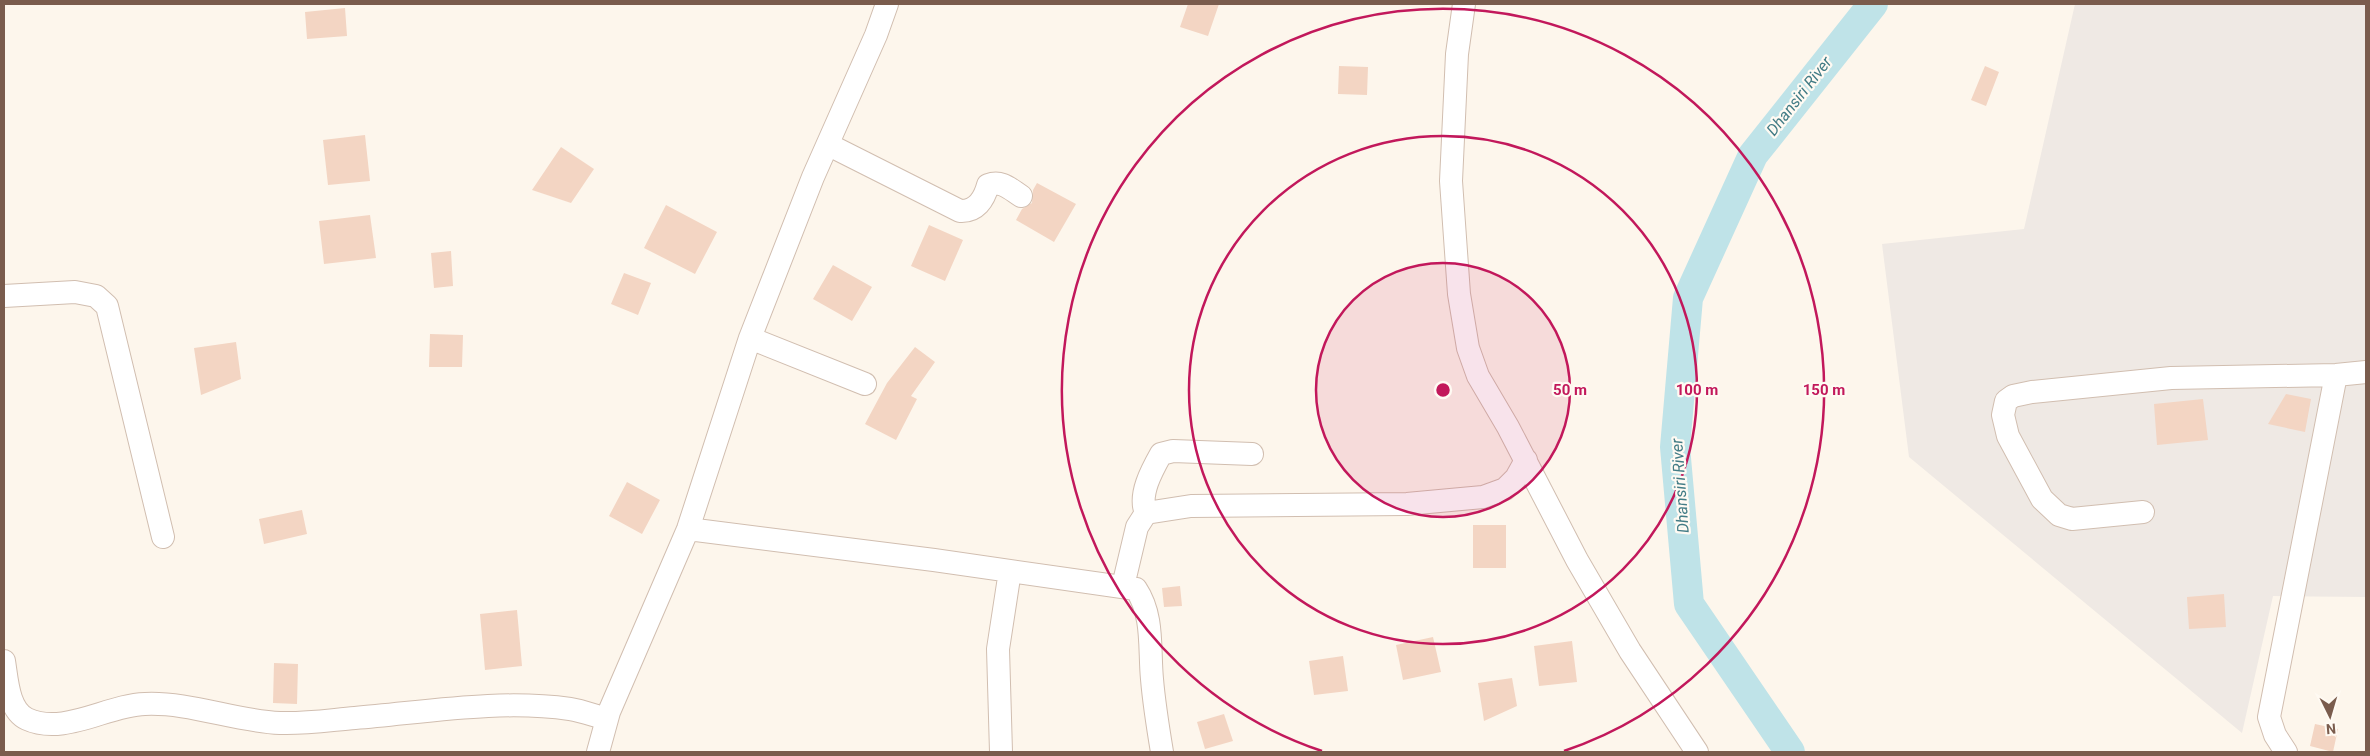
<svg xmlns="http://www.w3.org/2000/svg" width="2370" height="756" font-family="Roboto,sans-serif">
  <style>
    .industrial { fill: #efe9e4 }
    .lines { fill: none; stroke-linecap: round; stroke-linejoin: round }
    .river { stroke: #bfe3e8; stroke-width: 30 }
    .building { fill: #f3d5c3 }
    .minor-casing { stroke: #d1beb0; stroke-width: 24 }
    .minor { stroke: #fff; stroke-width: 22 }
    .ring { fill: none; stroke: #c2185b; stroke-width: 2.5 }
    .labels { text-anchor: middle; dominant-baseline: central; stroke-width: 4.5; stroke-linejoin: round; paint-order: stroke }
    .water-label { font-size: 16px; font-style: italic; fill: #437c86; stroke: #fffaf3 }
    .centre { fill: #c2185b; stroke: #fffaf3; stroke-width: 2.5 }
    .ring-label { font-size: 15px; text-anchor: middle; font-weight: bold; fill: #c2185b; stroke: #fffaf3; stroke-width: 4.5; stroke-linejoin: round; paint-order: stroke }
  </style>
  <rect width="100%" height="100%" fill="#fdf6ec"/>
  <path class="industrial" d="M2075 4H2366V597L2273 596 2242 733 1909 457 1882 244 2024 229Z"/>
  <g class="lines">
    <path class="river" d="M1790 752 1689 604 1675 447 1688 298 1753 155 1873 4"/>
  </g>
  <path class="building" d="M1188 4H1219L1208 36 1180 27Z
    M345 8 347 36 307 39 305 12Z
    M1339 66 1368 67 1367 95 1338 94Z
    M1985 66 1999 72 1986 106 1971 100Z
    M365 135 370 181 328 185 323 140Z
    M561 147 594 169 571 203 532 190Z
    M1037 183 1076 204 1054 242 1016 220 1022 209 1032 203 1033 190Z
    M666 205 717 232 695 274 644 248Z
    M370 215 376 258 324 264 319 221Z
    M929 225 963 240 945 281 911 266Z
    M451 251 453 286 434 288 431 253Z
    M833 265 872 287 852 321 813 299Z
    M624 273 651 283 638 315 611 304Z
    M430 334 463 335 462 367H429Z
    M236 342 241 379 201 395 194 348Z
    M915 347 935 362 911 396 917 399 896 440 865 424 887 383Z
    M2286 394 2311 399 2305 432 2268 424Z
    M2203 399 2208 440 2157 445 2154 404Z
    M627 482 660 500 642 534 609 516Z
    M302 510 307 534 264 544 259 519Z
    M1473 525H1506V568H1473Z
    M1180 586 1182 606 1164 607 1162 588Z
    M2224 594 2226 627 2189 629 2187 597Z
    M517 610 522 666 485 670 480 614Z
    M1433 637 1441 672 1403 680 1396 645Z
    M1572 641 1577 682 1539 686 1534 646Z
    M1343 656 1348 691 1314 695 1309 661Z
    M274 663 298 664 297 704 273 703Z
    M1512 678 1517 706 1484 721 1478 683Z
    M1224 714 1233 741 1205 749 1197 722Z
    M2315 724 2338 729 2333 752 2310 746Z"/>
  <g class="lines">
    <g class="minor-casing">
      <path id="minor" d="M1464 4 1457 54 1451 181 1459 294 1468 348 1478 376 1508 427 1577 560 1630 651 1697 752
        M829 145 960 211C976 212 984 200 988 185 1002 180 1010 189 1021 196
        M4 296 75 292 96 296 107 306 163 537
        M750 338 865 384
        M2143 512 2072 519 2059 515 2042 499 2008 436 2003 415 2006 401 2013 396 2032 392 2171 378 2336 375 2366 372
        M1146 513C1138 495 1152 470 1161 454L1173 451 1252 454
        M688 529 934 560 1136 589C1154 616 1149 648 1152 679 1154 703 1158 728 1162 752
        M1123 586 1137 527 1146 513 1191 506 1407 504 1483 497 1505 489 1516 478 1526 460
        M4 661C7 679 8 710 27 719 64 736 107 705 145 704 190 702 235 721 280 723 305 724 331 720 355 718 427 712 499 699 570 709 583 711 595 716 607 719
        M598 752 609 712 688 529 750 338 813 177 876 35 887 4
        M1001 752 998 649 1010 571
        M2286 752 2275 735 2269 717 2336 375"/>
    </g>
    <use href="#minor" class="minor"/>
  </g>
  <circle cx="1443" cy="390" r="127" fill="#c2185b" fill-opacity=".12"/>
  <g class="ring">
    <circle cx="1443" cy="390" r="127"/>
    <circle cx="1443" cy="390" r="254"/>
    <path d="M1322 751A381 381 0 1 1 1564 751"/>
  </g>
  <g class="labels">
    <g class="water-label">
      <text transform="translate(1799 96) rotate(-52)">Dhansiri River</text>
      <text transform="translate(1680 486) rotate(-94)">Dhansiri River</text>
    </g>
  </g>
  <circle cx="1443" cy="390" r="8" class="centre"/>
  <g class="ring-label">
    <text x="1570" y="395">50 m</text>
    <text x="1697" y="395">100 m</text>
    <text x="1824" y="395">150 m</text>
  </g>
  <rect width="2370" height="756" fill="none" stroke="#7a5c4d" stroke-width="10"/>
  <g transform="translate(2330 716) rotate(175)" stroke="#fffaf3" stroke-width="4" paint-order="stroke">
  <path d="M0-4L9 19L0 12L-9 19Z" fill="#7a5c4d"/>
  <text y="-8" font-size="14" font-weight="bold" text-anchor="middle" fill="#7a5c4d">N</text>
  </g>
</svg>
